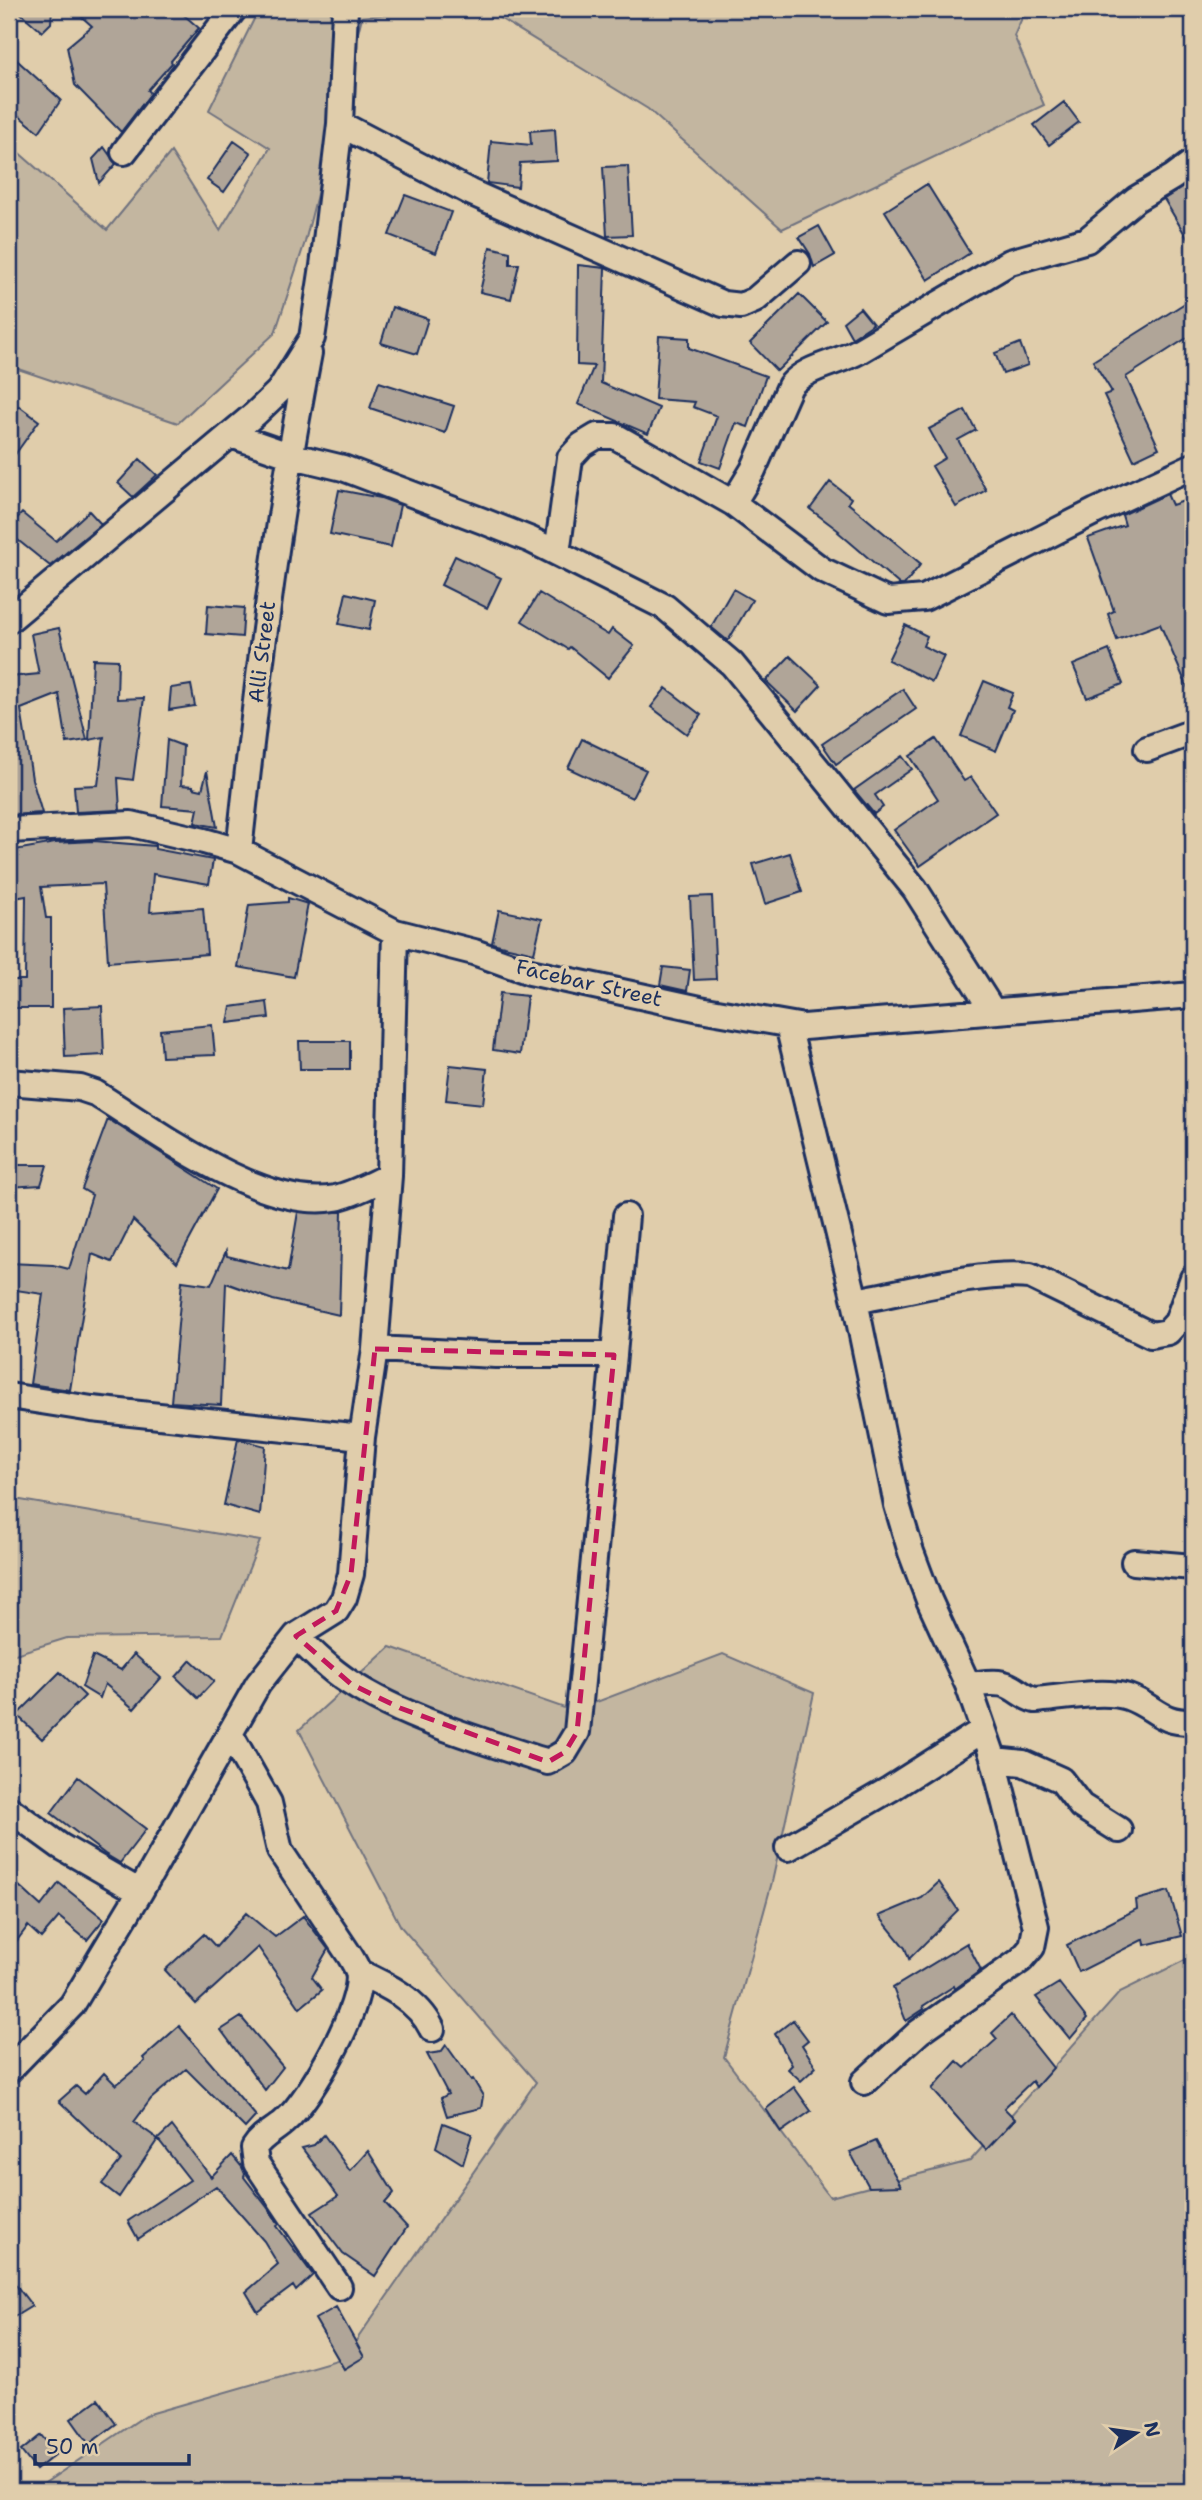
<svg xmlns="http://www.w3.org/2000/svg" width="1202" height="2500" font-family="'Shantell Sans',sans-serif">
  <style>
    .green { fill: #c3b6a0; stroke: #6f727f; stroke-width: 2 }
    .building { fill: #b0a598; stroke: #1b2f5e; stroke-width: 2 }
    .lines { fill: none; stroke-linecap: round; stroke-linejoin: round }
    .minor-casing { stroke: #1b2f5e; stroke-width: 30 }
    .minor { stroke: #e0cdab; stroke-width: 24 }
    .marked { fill: none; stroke: #c2185b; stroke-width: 5; stroke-dasharray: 14 9; stroke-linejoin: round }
    .labels { text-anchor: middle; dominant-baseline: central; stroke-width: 7; stroke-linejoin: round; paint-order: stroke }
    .street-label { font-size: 21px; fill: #1b2f5e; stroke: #e0cdab }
  </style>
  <rect width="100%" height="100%" fill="#e0cdab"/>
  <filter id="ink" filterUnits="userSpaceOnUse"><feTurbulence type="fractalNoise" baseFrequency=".0143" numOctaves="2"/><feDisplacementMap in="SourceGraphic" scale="14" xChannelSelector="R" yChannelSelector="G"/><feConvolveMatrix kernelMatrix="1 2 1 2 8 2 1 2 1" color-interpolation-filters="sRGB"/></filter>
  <g filter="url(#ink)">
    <path class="green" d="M259 9H436L362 17 305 242 275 333 178 423 9 366V144L107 230 171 152 220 230 270 148 209 110Z
      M485 9H1026L1014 36 1044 105 782 229 648 109Z
      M9 1498 260 1541 222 1636 67 1638 9 1656Z
      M390 1647 573 1711 723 1654 814 1693 772 1882 724 2057 830 2197 970 2161 1120 1992 1193 1956V2491H33L146 2415 344 2358 536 2082 401 1927 299 1730Z"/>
    <path class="building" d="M16 9H52L51 23 42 32Z
      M73 9H177L199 28 171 61 172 63 148 90 151 93 121 132 75 85 67 47 92 26Z
      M9 53 61 100 39 132 9 108Z
      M1064 102 1079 122 1049 145 1034 125Z
      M555 129 557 161 520 163 518 187 487 183 491 141 531 145 530 131Z
      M234 141 251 153 224 192 207 180Z
      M104 147 116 164 99 183 93 159Z
      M628 166 632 235 607 236 603 167Z
      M1193 180V248L1164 199Z
      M927 184 970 253 928 280 885 211Z
      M405 195 451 212 436 253 389 235Z
      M819 226 835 255 814 267 810 254 799 237Z
      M490 247 510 252V264H519L511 299 480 292Z
      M578 265 605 268 601 383 659 408 648 434 578 404 594 366 577 365Z
      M799 294 827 322 777 371 750 343Z
      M1193 298V334L1126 377 1159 448 1134 460 1104 395 1112 392 1093 361Z
      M392 307 428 319 417 354 381 343Z
      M860 308 873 324 852 338 843 322Z
      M659 336 689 338V348L766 376 748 427 736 423 720 468 701 461 717 416 693 407 695 402 655 399Z
      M1020 343 1028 365 1003 374 995 353Z
      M379 382 454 406 445 433 370 408Z
      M19 406 39 421 9 463V420Z
      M965 410 976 430 958 440 986 490 956 507 932 466 945 458 929 429Z
      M140 459 157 475 133 497 118 483Z
      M830 482 851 498 848 503 921 564 904 585H900L838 532 839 531 810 509Z
      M339 490 381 498 400 505 391 547 330 534Z
      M1167 494 1172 505 1193 498V700L1160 624 1117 640 1108 614 1114 611 1088 538 1125 525 1122 515Z
      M89 511 101 524 50 566 9 533V527L22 513 56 541Z
      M455 556 501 578 487 608 441 585Z
      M733 589 752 600 728 641 711 627Z
      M346 593 375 600 369 630 339 624Z
      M539 593 608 635 612 629 634 646 608 678 570 647 568 649 522 621Z
      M208 605 244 608 242 637 206 634Z
      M905 625 927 636 923 646 944 656 932 682 888 660Z
      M59 628 87 740 67 743 59 694 21 709 32 779 42 813 9 815V677L39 674 31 634Z
      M1109 650 1123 684 1087 698 1073 665Z
      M790 656 821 685 797 711 766 681Z
      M93 659 118 660 117 699 144 698 133 780 118 778 120 810 76 812 74 786 98 785 104 737 89 740Z
      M984 681 1013 693 1007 707 1013 710 996 751 961 736Z
      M191 685 195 706 169 710 171 688Z
      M666 688 701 715 687 734 651 707Z
      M903 689 916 709 836 764 822 744Z
      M582 739 646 770 632 798 568 768Z
      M936 739 964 781 971 777 996 813 920 866 894 830 938 799 910 756Z
      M167 740 183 746 181 785 193 786V788L202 790 207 771 217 827 195 823 198 809 162 806Z
      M902 756 912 769 875 795 883 807 874 814 854 790Z
      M94 841 155 846V849L213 860 209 884 153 874 150 912 203 908 207 954 108 962 103 884 41 887 46 918H51V1008H9V980H25L26 896 9 899V851L55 843Z
      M790 853 802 892 765 904 753 864Z
      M712 896 716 979 694 980 690 897Z
      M288 898 308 904 294 977 238 967 249 905 288 902Z
      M499 910 542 919 534 953 492 943Z
      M663 967 690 970 687 991 660 985Z
      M500 993 527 996 520 1054 493 1050Z
      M267 1002 269 1018 228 1023 231 1007Z
      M102 1006 104 1055 65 1057 63 1008Z
      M212 1025 215 1055 162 1057 160 1030Z
      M299 1041H350V1069H300Z
      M450 1065 487 1069 483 1104 446 1100Z
      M108 1119 217 1189 177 1263 133 1220 112 1262 92 1254 70 1390 30 1384 43 1294 9 1289V1263L53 1265 69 1269 92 1195 82 1189Z
      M9 1165H47L41 1185 9 1187Z
      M298 1212H342L339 1315 273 1300 226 1283 221 1405 171 1402 182 1281 211 1285 226 1251 227 1256 288 1271Z
      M238 1439 265 1446 260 1515 224 1505Z
      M134 1654 161 1678 134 1709 105 1684 100 1698 82 1687 93 1656 121 1670Z
      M191 1660 214 1681 198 1698 176 1677Z
      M60 1672 85 1696 42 1739 17 1715Z
      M78 1777 146 1829 120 1863 105 1854 51 1813Z
      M939 1882 958 1910 909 1959 905 1948 879 1916 922 1898Z
      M59 1883 104 1919 87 1940 59 1917 41 1938 28 1926 9 1951V1894L17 1884 41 1906Z
      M1169 1891 1182 1936 1145 1945 1144 1939 1079 1972 1067 1945 1137 1909 1136 1900Z
      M246 1913 275 1937 303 1916 328 1949 312 1977 322 1990 300 2008 258 1947 196 2004 165 1970 204 1934 216 1947Z
      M967 1943 981 1970 955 1989 954 1986 923 2006 924 2009 906 2021 893 1988Z
      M1059 1983 1087 2019 1070 2039 1036 1997Z
      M1011 2015 1053 2068 1036 2087 1032 2081 1004 2108 1015 2119 986 2150 932 2089 957 2061 965 2068 997 2039 992 2033Z
      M241 2017 283 2067 265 2090 221 2030Z
      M793 2020 808 2040 802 2045 816 2067 801 2081 788 2069 792 2065 775 2034Z
      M179 2026 256 2116 245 2128 186 2069 151 2099 134 2122 158 2139 119 2197 102 2184 121 2160 59 2101 76 2086 85 2094 104 2073 116 2085 145 2061 143 2058Z
      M446 2045 471 2080 473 2079 483 2096 481 2108 447 2116 441 2098 448 2094 427 2054 441 2052Z
      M794 2087 811 2111 781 2132 766 2109Z
      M443 2123 472 2134 463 2164 436 2147Z
      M172 2126 211 2177 232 2155 242 2167 245 2174 244 2177 267 2207 279 2224 277 2226 313 2275 296 2291 293 2286 258 2312 246 2292 278 2264 264 2241 216 2186 138 2239 128 2221 190 2180 158 2139Z
      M324 2135 350 2171 368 2151 394 2193 385 2203 407 2227 375 2276 343 2254 312 2213 338 2196 302 2148 314 2145Z
      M876 2141 901 2186 869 2187 850 2152Z
      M9 2276 32 2306 9 2320Z
      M336 2307 364 2357 344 2369 315 2319Z
      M98 2399 116 2424 89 2444 71 2419Z
      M41 2435 56 2454 36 2470 21 2451Z"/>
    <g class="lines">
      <g class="minor-casing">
        <path id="minor" d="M340 124 470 192 723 304 741 306 755 300 798 263
          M124 152 234 9
          M231 435 289 455 343 468 483 521 531 540 665 607 732 664 822 774 915 889 992 1010
          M733 503 753 470 790 386C807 366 836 364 859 351L1010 262 1087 240 1136 199 1173 177 1193 162
          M557 553 570 458 582 445 597 436H615L733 503 822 570 888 601 924 598 1096 511 1193 466
          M9 620 255 414 279 391 312 338 323 266 340 124 345 9
          M1147 749 1193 732
          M9 830 131 824 204 841 239 851 395 932 474 952 530 972 700 1009 804 1027 1193 995
          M239 851C257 684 277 518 309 353
          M788 1025 855 1301 897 1505 911 1552 929 1600 968 1685 994 1760 1036 1927 1032 1947 1021 1960 919 2032 864 2082
          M9 1082 80 1088 95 1093C156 1131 261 1211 335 1198 354 1194 371 1184 389 1176
          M855 1301C906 1292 979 1271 1030 1276L1151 1335 1168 1332 1177 1322 1193 1278
          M375 1349 496 1355H614
          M9 1396 92 1409 362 1437
          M1134 1562 1193 1567
          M296 1636C313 1653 329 1669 349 1682 403 1718 485 1742 548 1762L565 1752 577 1732 614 1355 626 1216
          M968 1685C981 1684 997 1680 1009 1686 1018 1690 1025 1698 1035 1700 1061 1698 1104 1689 1128 1697 1156 1707 1159 1723 1193 1722
          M230 1734 269 1803 280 1851 350 1956C353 1961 356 1966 358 1971 366 2002 310 2099 286 2120 275 2131 263 2134 254 2148L256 2163 339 2287
          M994 1760 1023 1763 1061 1780 1081 1806 1119 1830
          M9 1809 60 1846 140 1892
          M788 1848 890 1789 983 1730
          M358 1972C387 1985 418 2000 432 2029
          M9 2070 72 2005 140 1892 258 1684 296 1636 336 1611 344 1598 351 1574 362 1437 375 1349 389 1176 395 932"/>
      </g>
      <use href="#minor" class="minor"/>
    </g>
  </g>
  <path class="marked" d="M375 1349 614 1355 577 1732 565 1752 548 1762 400 1708 351 1684 296 1636 336 1611 351 1574Z"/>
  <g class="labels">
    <g class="street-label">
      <text transform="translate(262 652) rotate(-83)">Alli Street</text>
      <text transform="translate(589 983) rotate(13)">Facebar Street</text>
    </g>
  </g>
  <rect width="1202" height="2500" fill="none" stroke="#e0cdab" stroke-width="35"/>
  <rect x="18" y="18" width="1167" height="2465" fill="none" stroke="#1b2f5e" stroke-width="2.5" filter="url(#ink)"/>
  <g transform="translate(1136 2433) rotate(77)" stroke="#e0cdab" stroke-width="5" paint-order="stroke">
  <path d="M0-5L12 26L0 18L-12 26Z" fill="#1b2f5e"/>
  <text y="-10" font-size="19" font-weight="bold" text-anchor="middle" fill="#1b2f5e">N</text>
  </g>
  <path d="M35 2454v10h154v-10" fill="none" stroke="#1b2f5e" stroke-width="3.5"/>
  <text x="46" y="2454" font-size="21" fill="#1b2f5e" stroke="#e0cdab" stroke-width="5" paint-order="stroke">50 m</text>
</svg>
